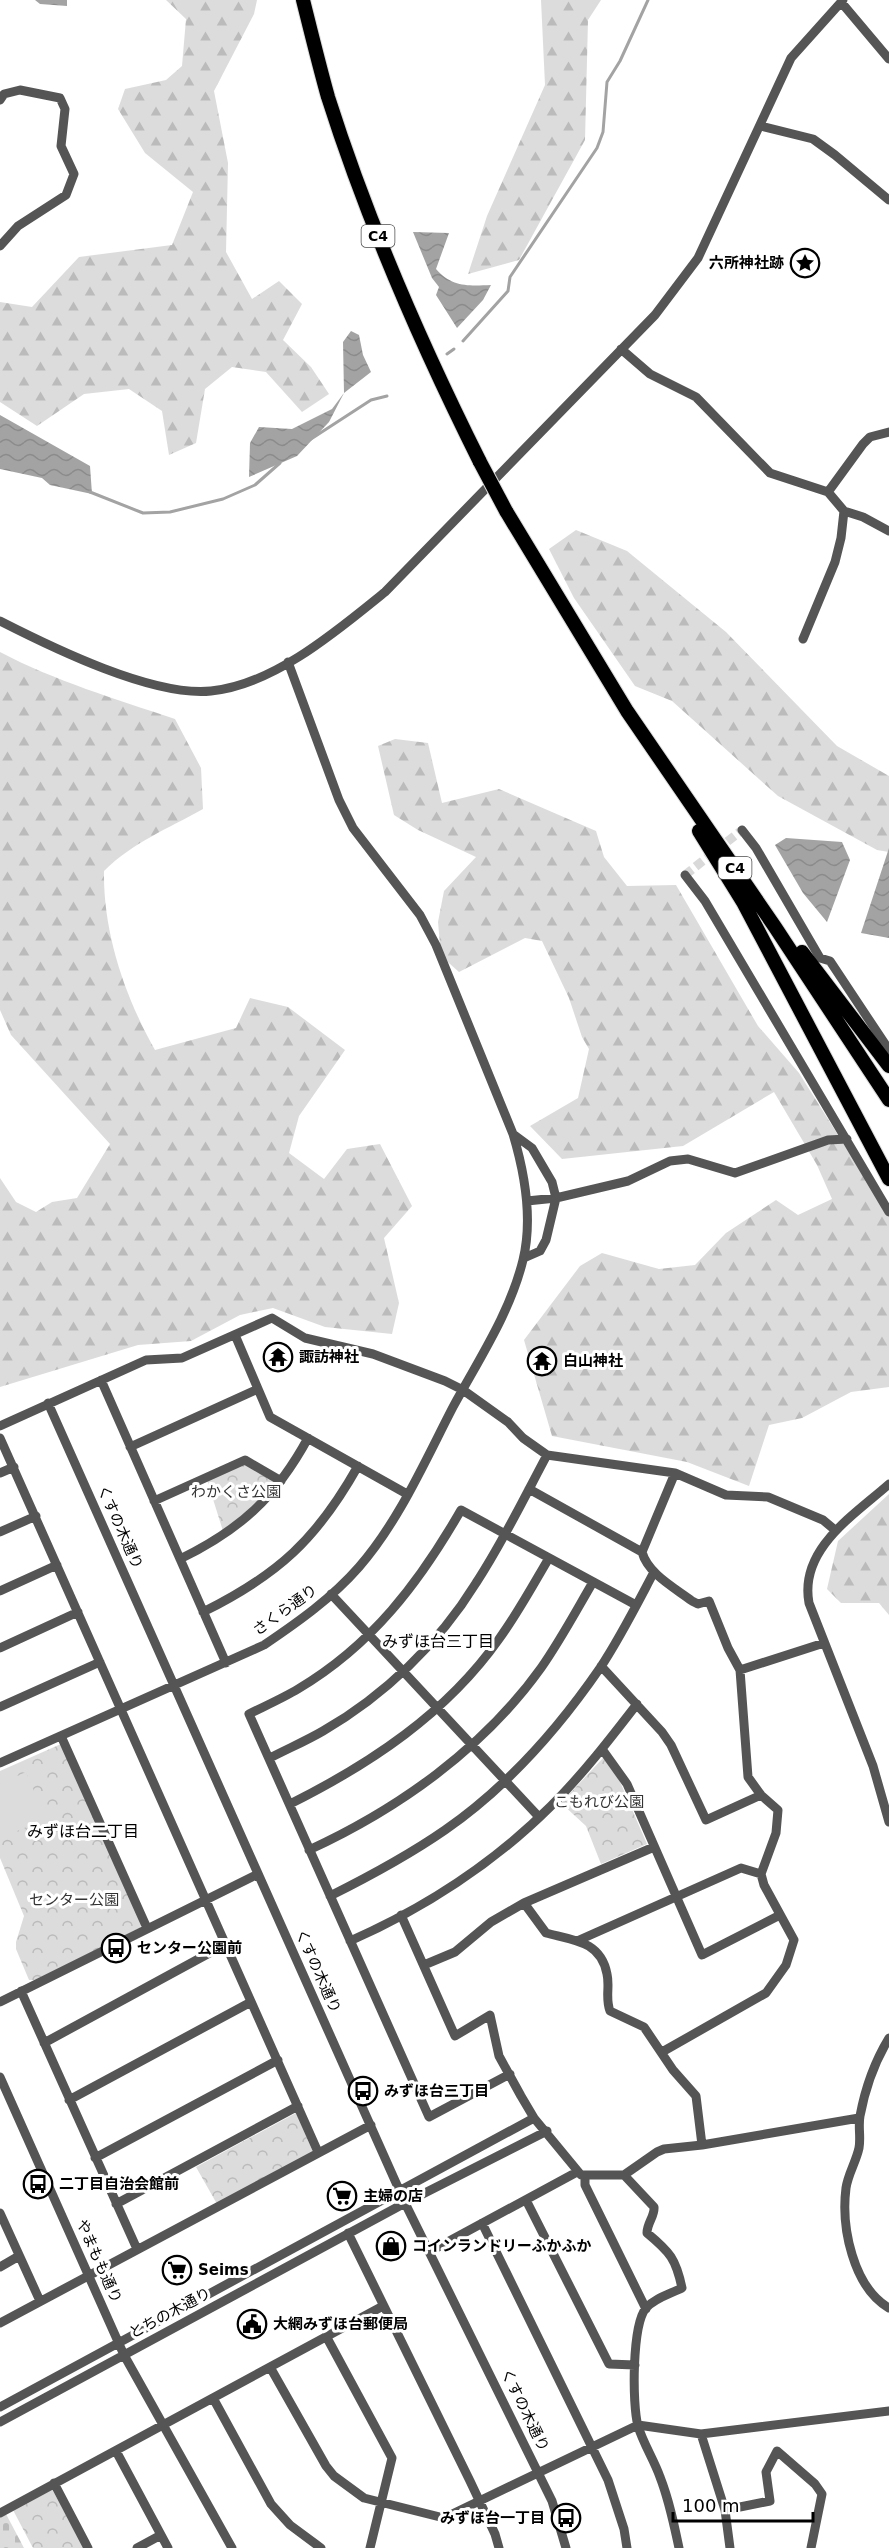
<svg xmlns="http://www.w3.org/2000/svg" width="889" height="2548" font-family="'DejaVu Sans','Noto Sans JP',sans-serif">
  <style>
    .forest { fill: url(#forest-firs) }
    .cemetery { fill: url(#cemetery-stones) }
    .park { fill: url(#park-crowns) }
    .pitch { fill: #dcdcdc }
    .water { fill: url(#water-waves) }
    .lines { fill: none; stroke-linecap: round; stroke-linejoin: round }
    .stream { stroke: #a3a3a3; stroke-width: 3 }
    .minor-tunnel { stroke: #d9d9d9; stroke-width: 9; stroke-dasharray: 9 4.5; stroke-linecap: butt }
    .highway-casing { stroke: #dbdbdb; stroke-width: 16 }
    .minor { stroke: #555; stroke-width: 9 }
    .highway { stroke: #000; stroke-width: 14 }
    .highway-bridge-casing { stroke: #dbdbdb; stroke-width: 16; stroke-linecap: butt }
    .highway-bridge { stroke: #000; stroke-width: 14 }
    .labels { text-anchor: middle; dominant-baseline: central; stroke-width: 6; stroke-linejoin: round; paint-order: stroke }
    .shield { fill: #fff; stroke: #4c4c4c; stroke-width: 1.5 }
    .shield-label { font-size: 14px; font-weight: bold; fill: #000 }
    .poi-label { font-size: 15px; font-weight: bold; fill: #000; stroke: #fff; text-anchor: start }
    .park-label { font-size: 15px; fill: #333; stroke: #fff }
    .street-label { font-size: 15px; fill: #000; stroke: #fff }
    .neighbourhood-label { font-size: 16px; fill: #000; stroke: #fff }
  </style>
  <defs>
    <pattern id="forest-firs" width="22" height="20" patternUnits="userSpaceOnUse" patternTransform="scale(1.5)"><rect width="22" height="20" fill="#dcdcdc"/><path d="M5 1l3.5 6h-7zM16 11l3.5 6h-7z" fill="#bbb"/></pattern>
    <pattern id="cemetery-stones" width="16" height="16" patternUnits="userSpaceOnUse" patternTransform="scale(1.5)"><rect width="16" height="16" fill="#dcdcdc"/><path d="M2 7V4a2 2 0 0 1 4 0v3zM10 15v-3a2 2 0 0 1 4 0v3z" fill="#bbb"/></pattern>
    <pattern id="park-crowns" width="20" height="18" patternUnits="userSpaceOnUse" patternTransform="scale(1.5)"><rect width="20" height="18" fill="#dcdcdc"/><path d="M2 6a3 3 0 1 1 6 0M12 15a3 3 0 1 1 6 0" fill="none" stroke="#bbb"/></pattern>
    <pattern id="water-waves" width="16" height="10" patternUnits="userSpaceOnUse" patternTransform="scale(1.5)"><rect width="16" height="10" fill="#a3a3a3"/><path d="M0 5q4-4 8 0t8 0" fill="none" stroke="#8b8b8b"/></pattern>
  </defs>
  <rect width="100%" height="100%" fill="#fff"/>
  <path class="forest" d="M166 0H257L254 14 214 91 228 163 226 252 252 299 279 281 302 304 283 340 311 367 329 394 302 412 266 372 232 367 205 389 196 443 169 455 162 411 129 389 84 394 37 426 0 402V302L32 307 79 257 172 245 193 192 145 153 118 109 125 89 166 80 182 66 186 19Z
    M541 0H601L588 20 585 140 519 260 468 274 487 216 545 85Z
    M576 530 627 551 726 632 837 746 889 776V852L877 850 778 796 672 701 635 686 574 598 549 549Z
    M0 652C55 681 116 699 175 719L201 768 203 809C169 828 132 843 104 871 103 933 125 997 155 1050L236 1028 250 998 288 1007 345 1050 299 1116 289 1153 324 1179 347 1149 380 1144 412 1206 384 1238 399 1303 392 1334 325 1327 273 1308 240 1315 191 1341 138 1345 0 1387V1178L16 1202 36 1212 52 1202 77 1198 110 1144 11 1035 0 1010Z
    M395 739 428 743 442 803 499 789 596 831 604 857 627 886 676 885 758 1026 799 1073 889 1216V1387L851 1392 802 1418 769 1425 749 1486 687 1462 552 1436 524 1340 580 1266 602 1253 659 1269 695 1265 726 1233 776 1200 798 1215 832 1199 817 1165 774 1092 683 1146 562 1159 530 1126 578 1098 589 1049 582 1037 569 998 542 941 525 938 459 972 441 956 438 922 444 891 476 857 418 830 394 815 378 746Z
    M889 1494V1615L879 1603H841L827 1589 838 1541Z"/>
  <path class="cemetery" d="M6 2514 24 2548H0V2517Z"/>
  <path class="park" d="M244 1464 275 1482 263 1498 223 1531 207 1480Z
    M61 1744 142 1923 140 1928 35 1980H29L16 1949V1942L24 1916 0 1858V1771Z
    M603 1758 618 1777 647 1844 601 1864 586 1826 561 1803Z
    M296 2113 313 2152 217 2204 196 2167Z
    M52 2489 84 2548H33L13 2510Z"/>
  <path class="pitch" d="M26 1772 46 1819 0 1838V1784Z"/>
  <path class="water" d="M35 0H67V6L40 4Z
    M413 232 449 233 436 269C452 287 467 286 491 285L483 300 457 328 436 295 439 287 432 278Z
    M351 331 359 335 363 355 371 372 344 393 329 422 297 456 249 477 250 443 259 427 292 429 332 409 344 393 343 342Z
    M0 415 90 466 92 494 50 485 42 478 0 469Z
    M786 838 842 842 850 860 827 922 803 893 775 845Z
    M889 848V938L861 933Z"/>
  <g class="lines">
    <path class="stream" d="M463 341 508 291 510 277 597 148 603 132 607 82 620 61 648 0
      M447 354 454 349
      M311 439 371 400 387 396
      M90 492 143 513 170 512 223 499 255 485 280 463"/>
    <path class="minor-tunnel" d="M685 875 742 830"/>
    <g class="highway-casing">
      <path id="highway" d="M303 0C311 32 319 65 328 97 368 223 421 344 480 462
        M506 511 627 711 775 927 889 1100
        M699 831 743 902 889 1179
        M802 952 889 1066"/>
    </g>
    <path class="minor" d="M841 2 889 59
      M0 100 4 94 20 90 60 98 65 109 61 146 74 174 66 195 18 226 0 246
      M761 126 813 139 835 155 889 200
      M621 349 650 374 696 397 770 473 828 492 844 511 863 517 889 531
      M828 492 863 444 870 437 889 432
      M0 621C53 648 153 697 211 691 274 685 338 630 385 592L655 315 698 258 791 58 843 0
      M803 639 835 562 841 538 844 511
      M742 830 756 848 820 958 830 961 889 1050
      M685 875 705 901 889 1212
      M513 1134 532 1148 552 1182 556 1198 546 1240 540 1251 524 1258
      M527 1201 556 1198 628 1181 670 1161 688 1159 735 1173 828 1140 847 1139
      M235 1335 270 1417 407 1494
      M101 1380 226 1663
      M48 1403 405 2203 552 2501 566 2548
      M0 1426 146 1360 182 1358 272 1318 305 1338 373 1354 445 1381 463 1390 508 1422 523 1438 547 1455 675 1473 726 1495 768 1497 823 1520 835 1530
      M0 1438 318 2152
      M130 1447 258 1389
      M0 1473 14 1467
      M889 1484C854 1515 799 1549 809 1603L873 1766 889 1822
      M529 1489 642 1552
      M154 1501 245 1460 281 1481
      M0 1532 36 1516
      M180 1559C240 1530 276 1497 308 1438
      M0 1591 57 1565
      M331 1594 539 1817
      M203 1612C278 1575 317 1539 358 1466
      M0 1648 78 1612
      M601 1666 662 1732 671 1745 706 1820 761 1795
      M740 1670 824 1643
      M0 1707 100 1662
      M61 1736 147 1928
      M602 1749 627 1784 702 1955 780 1915
      M270 1758C287 1749 306 1741 323 1731 384 1696 439 1643 476 1583 503 1542 524 1498 547 1455
      M0 1763 264 1645C298 1622 332 1598 359 1567 399 1521 425 1461 453 1407 479 1359 510 1313 523 1260 533 1219 525 1174 513 1134L436 945 420 915 353 828 339 800 288 662
      M290 1804C370 1764 446 1714 499 1639 518 1613 533 1585 549 1558
      M309 1850C398 1809 483 1749 541 1668 560 1641 576 1611 593 1582
      M330 1896C370 1876 409 1855 445 1830 507 1787 558 1729 600 1668 620 1638 637 1604 654 1572
      M524 1903 546 1933C573 1940 601 1941 607 1974 610 1987 605 1998 610 2011L644 2027 673 2070 696 2096 702 2145
      M401 1915 455 2036 490 2015 499 2056 521 2096 534 2118 581 2175H624L657 2152 664 2149 702 2145 859 2118
      M350 1941C423 1909 494 1863 551 1806 583 1774 610 1739 637 1704
      M577 1941 741 1868 761 1874
      M424 1965 455 1952 491 1922 524 1903 654 1847
      M21 1991 137 2249
      M0 2002 258 1874
      M889 2038C875 2061 865 2089 860 2116 858 2126 861 2138 859 2148 856 2162 848 2174 846 2188 841 2227 853 2287 889 2308
      M44 2043 226 1944
      M662 2052 766 1993 786 1965 794 1940 764 1885 761 1874 776 1833 778 1810 761 1795 748 1777 740 1670 728 1648 709 1601 698 1604 692 1601C675 1588 648 1574 642 1552L675 1473
      M510 2074 429 2117 249 1714C265 1706 283 1698 298 1689 372 1645 419 1583 461 1510L636 1605
      M0 2077 124 2355 232 2548
      M69 2100 251 2002
      M95 2158 278 2060
      M624 2175 654 2207C655 2216 647 2223 647 2233 670 2252 676 2259 682 2288 670 2294 655 2298 646 2308 632 2325 632 2404 638 2426 643 2443 654 2460 660 2477 669 2500 674 2524 679 2548
      M585 2176V2185L646 2309
      M526 2200 609 2364 635 2365
      M116 2204 298 2106
      M0 2213 40 2301
      M482 2223 608 2480 624 2529 627 2548
      M348 2233 470 2481 495 2534 499 2548
      M429 2252 577 2172
      M0 2267 19 2256
      M0 2323 371 2125
      M326 2336 392 2458 370 2548
      M270 2367 326 2466 334 2476 364 2498 444 2518 638 2425 701 2434 889 2411
      M213 2398 271 2504 290 2525 321 2548
      M0 2407 534 2118
      M0 2422 405 2203 547 2131
      M701 2434 725 2510 730 2548
      M116 2451 168 2548
      M54 2483 88 2548
      M725 2510 770 2501 766 2472 777 2451 815 2484 822 2494 811 2548
      M0 2513 383 2306
      M137 2548 161 2535"/>
    <use href="#highway" class="highway"/>
    <g class="highway-bridge-casing">
      <path id="highway-bridge" d="M480 462 506 511"/>
    </g>
    <use href="#highway-bridge" class="highway-bridge"/>
  </g>
  <defs>
    <g id="sight-ring" transform="scale(1.5)"><circle r="9.5" fill="#fff" stroke="#000" stroke-width="1.5"/><path d="M0-6L1.8-2.2L6-1.7L2.9 1.2L3.7 5.4L0 3.3L-3.7 5.4L-2.9 1.2L-6-1.7L-1.8-2.2Z" fill="#000"/></g>
    <g id="temple-ring" transform="scale(1.5)"><circle r="9.5" fill="#fff" stroke="#000" stroke-width="1.5"/><path d="M0-6L5-2H3V0L6.5 2.5H4V6H1.5V3h-3V6H-4V2.5H-6.5L-3 0V-2H-5Z" fill="#000"/></g>
    <g id="bus-ring" transform="scale(1.5)"><circle r="9.5" fill="#fff" stroke="#000" stroke-width="1.5"/><path d="M-5-6H5V4H4V6H2V4H-2V6H-4V4H-5ZM-3.5-4V0h7V-4ZM-3.5 1.2v1.5H-2V1.2ZM2 1.2v1.5H3.5V1.2Z" fill="#000"/></g>
    <g id="supermarket-ring" transform="scale(1.5)"><circle r="9.5" fill="#fff" stroke="#000" stroke-width="1.5"/><path d="M-6-5.5h2.5l.6 2H6L4.5 2H-2.5L-4.4-4H-6ZM-1.5 3.2a1.3 1.3 0 1 0 .1 0ZM3 3.2a1.3 1.3 0 1 0 .1 0Z" fill="#000"/></g>
    <g id="shop-ring" transform="scale(1.5)"><circle r="9.5" fill="#fff" stroke="#000" stroke-width="1.5"/><path d="M-5-2.5h2.3a2.7 3.5 0 0 1 5.4 0H5L5.5 6h-11ZM-1.5-2.5h3a1.5 2.3 0 0 0-3 0Z" fill="#000"/></g>
    <g id="civic-ring" transform="scale(1.5)"><circle r="9.5" fill="#fff" stroke="#000" stroke-width="1.5"/><path d="M-.6-6.5H3V-4.5H.6V-3L4-1V1h2V6H-6V1h2V-1L-.6-3ZM-1.2 2.5V6h2.4V2.5Z" fill="#000"/></g>
  </defs>
  <g fill-rule="evenodd">
    <use href="#sight-ring" x="805" y="263"/>
    <use href="#temple-ring" x="278" y="1357"/>
    <use href="#temple-ring" x="542" y="1361"/>
    <use href="#bus-ring" x="116" y="1948"/>
    <use href="#bus-ring" x="363" y="2091"/>
    <use href="#bus-ring" x="38" y="2184"/>
    <use href="#supermarket-ring" x="342" y="2196"/>
    <use href="#shop-ring" x="391" y="2246"/>
    <use href="#supermarket-ring" x="177" y="2270"/>
    <use href="#civic-ring" x="252" y="2324"/>
    <use href="#bus-ring" x="566" y="2518"/>
  </g>
  <g class="labels">
    <g class="shield">
      <rect x="361.5" y="225" width="33" height="22" rx="4.5"/>
      <rect x="718.5" y="857" width="33" height="22" rx="4.5"/>
    </g>
    <g class="shield-label">
      <text x="378" y="236">C4</text>
      <text x="735" y="868">C4</text>
    </g>
    <g class="poi-label">
      <text x="784" y="263" text-anchor="end">六所神社跡</text>
      <text x="299" y="1357">諏訪神社</text>
      <text x="563" y="1361">白山神社</text>
      <text x="137" y="1948">センター公園前</text>
      <text x="384" y="2091">みずほ台三丁目</text>
      <text x="59" y="2184">二丁目自治会館前</text>
      <text x="363" y="2196">主婦の店</text>
      <text x="412" y="2246">コインランドリーふかふか</text>
      <text x="198" y="2270">Seims</text>
      <text x="273" y="2324">大網みずほ台郵便局</text>
      <text x="545" y="2518" text-anchor="end">みずほ台一丁目</text>
    </g>
    <g class="park-label">
      <text x="236" y="1492">わかくさ公園</text>
      <text x="599" y="1802">こもれび公園</text>
      <text x="74" y="1900">センター公園</text>
    </g>
    <g class="street-label">
      <text transform="translate(120 1527) rotate(66)">くすの木通り</text>
      <text transform="translate(285 1610) rotate(-36)">さくら通り</text>
      <text transform="translate(318 1971) rotate(66)">くすの木通り</text>
      <text transform="translate(99 2261) rotate(66)">やまもも通り</text>
      <text transform="translate(170 2313) rotate(-28)">とちの木通り</text>
      <text transform="translate(525 2410) rotate(64)">くすの木通り</text>
    </g>
    <g class="neighbourhood-label">
      <text x="438" y="1641">みずほ台三丁目</text>
      <text x="83" y="1831">みずほ台二丁目</text>
    </g>
  </g>
  <path d="M673 2512v9h140v-9" fill="none" stroke="#000000" stroke-width="3"/>
  <text x="682" y="2512" font-size="18" fill="#000000" stroke="#ffffff" stroke-width="4.5" paint-order="stroke">100 m</text>
</svg>
